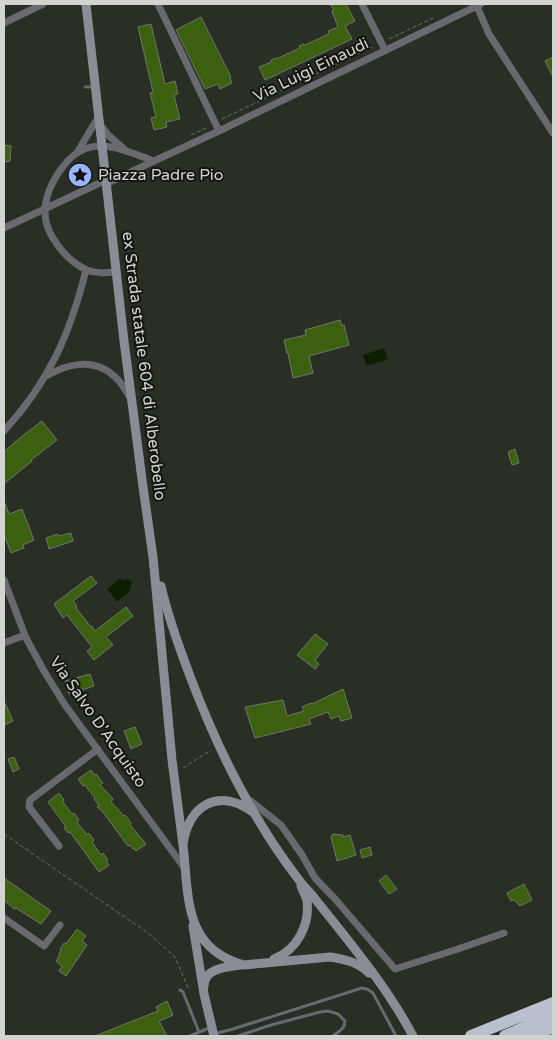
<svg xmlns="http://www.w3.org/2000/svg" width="557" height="1040" font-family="'Varela Round',sans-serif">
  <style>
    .water { fill: #0d1f00 }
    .building { fill: #3b6010; stroke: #70766b }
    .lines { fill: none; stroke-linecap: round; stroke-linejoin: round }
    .path { stroke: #6b7067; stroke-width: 1; stroke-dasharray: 4 2.5; stroke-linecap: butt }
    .lane { stroke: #686a6f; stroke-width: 3 }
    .street { stroke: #686a6f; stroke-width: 7 }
    .secondary { stroke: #898d95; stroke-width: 9 }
    .highway { stroke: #b9bfcc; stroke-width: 12 }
    .labels { text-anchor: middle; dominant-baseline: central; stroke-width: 4; stroke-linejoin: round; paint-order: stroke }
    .street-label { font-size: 16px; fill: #d2d5cf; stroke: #141612 }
    .poi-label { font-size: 16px; fill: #d2d5cf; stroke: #141612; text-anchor: start }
  </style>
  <rect width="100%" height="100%" fill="#292f25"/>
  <path class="water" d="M384 348 388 359 367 366 363 355Z
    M120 578 122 580 128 579 132 582 131 587 129 589 130 591 117 602 107 589Z"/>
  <path class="building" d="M330 4H346L355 21 345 26 352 39 265 80 259 67 271 62V60L276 58V59L300 48 299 46 304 44 305 45 329 34 328 31 338 27 333 14 332 11 334 10Z
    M201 17 231 77 230 78 232 83 220 89 218 84 205 89 176 30Z
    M151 24 165 84 175 81 178 94 174 95 180 119 166 122 167 127 154 130 151 118 156 117 150 93 153 92 138 27Z
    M553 57V77L545 61Z
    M4 145 11 146 10 161 4 162Z
    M340 320 342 326 344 325 349 345 309 356 313 373 293 378 288 353H287L284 340 306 335 305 330Z
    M42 421 57 440 31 460 32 461 4 484V452L16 441Z
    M515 449 519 463 512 465 508 452Z
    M4 501 9 514 22 509 34 540 23 545 24 548 11 553 4 535Z
    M71 533 73 541 49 549 46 538 58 534 59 536Z
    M91 576 97 583 73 601 77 606 76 608 91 627 92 626 95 631 126 607 133 616 106 637 113 645 94 660 87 651 92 647 67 615 63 618 54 604Z
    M315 634 328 644 315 660 319 664 315 669 297 655Z
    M90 674 94 686 69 694 65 681Z
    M343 689 352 718 341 721 339 716 331 719 328 712 309 719 311 724 255 738 245 707 283 700 287 716 304 711 302 707 311 703 312 704Z
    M4 701 13 721 4 725Z
    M135 727 142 744 131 749 124 731Z
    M14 757 19 769 13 772 8 759Z
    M91 770 94 775 96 774 103 783 100 785 113 799 111 802 124 816 125 815 131 823 130 825 146 844 136 851 134 849H133L130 845 128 846 102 811 97 807 99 805 94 799 95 798 85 785 83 786 78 779Z
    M59 793 64 800 63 802 72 814 74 813 79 820 77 822 87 835 89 833 94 840 92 842 101 855 103 853 108 860 106 861 109 865 99 872 70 832 68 833 64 828 66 827 48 802Z
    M333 834 343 835V837L350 835 356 855 337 861 331 837Z
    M370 847 372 855 362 858 360 850Z
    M386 875 397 889 389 894 379 881Z
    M4 878 51 911 41 924 16 908 14 909 4 900Z
    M524 884 532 900 520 906 514 900 511 901 507 893Z
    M77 929 86 936 82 941 87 945 66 976 59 971 62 966 56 961 60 955H59L61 950 60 949 64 943 66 944Z
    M167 1001 173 1015 159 1021 167 1036H95L158 1011 156 1007Z"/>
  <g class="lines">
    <path class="path" d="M389 39 433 18
      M222 119 374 46
      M191 135 208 127
      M183 768 211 750
      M4 834 148 933 175 957 188 988"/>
    <path class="lane" d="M85 87H94
      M180 990 183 992 199 1032
      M214 1034 233 1029 362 988 367 989 373 993 396 1036
      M190 1036 211 1027
      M238 1036 271 1025 320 1012 328 1011 338 1014 345 1021C345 1029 338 1032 333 1036"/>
    <path class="street" d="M158 4 219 131
      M362 4 385 50
      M476 4 489 34 553 133
      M4 23 43 4
      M100 124 108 135 124 149
      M78 151 99 116
      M154 161 219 131 481 4
      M106 184 154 161C137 155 120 147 103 146 78 145 64 162 53 182 49 190 45 201 45 211 44 233 66 261 87 270 97 274 106 273 117 272
      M4 228 106 180
      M46 376C67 364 94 357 114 376 121 382 126 390 130 398
      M4 431C49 382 70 334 86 270
      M4 580 26 638 44 671 65 705 186 870
      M4 643 25 635
      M247 798 281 825 302 855 315 878 336 900 395 969 458 949 504 933
      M59 846 29 807 30 800 98 749
      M4 918 44 946 60 925"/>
    <path class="secondary" d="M86 4 124 341 143 487 153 557 172 760 183 845
      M161 586C168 617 179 647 190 676 217 748 252 819 299 880 304 887 311 893 316 900 351 944 387 987 413 1036
      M254 813C220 787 188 804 183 845 189 896 183 949 244 965L330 957C344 959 358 962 369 973
      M193 926 204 994 214 1036
      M274 959C297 950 310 925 307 901 306 896 303 891 301 886
      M204 986C204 968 227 967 241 965"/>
    <path class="highway" d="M471 1036 553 1003
      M505 1036 553 1015
      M524 1036 542 1030 553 1028"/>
  </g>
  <defs>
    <g id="sight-disc" transform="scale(1.25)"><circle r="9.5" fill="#98b5fd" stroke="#141612"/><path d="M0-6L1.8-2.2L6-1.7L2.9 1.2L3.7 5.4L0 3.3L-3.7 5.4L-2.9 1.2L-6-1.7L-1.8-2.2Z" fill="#111"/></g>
  </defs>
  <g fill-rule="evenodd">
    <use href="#sight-disc" x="80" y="175"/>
  </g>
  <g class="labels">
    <g class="street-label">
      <text transform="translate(311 70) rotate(-26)">Via Luigi Einaudi</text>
      <text transform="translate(144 366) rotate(83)">ex Strada statale 604 di Alberobello</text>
      <text transform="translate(98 722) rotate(55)">Via Salvo D'Acquisto</text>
    </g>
    <g class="poi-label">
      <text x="98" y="175">Piazza Padre Pio</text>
    </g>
  </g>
  <rect width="557" height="1040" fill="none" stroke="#d2d5cf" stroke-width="10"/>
</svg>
